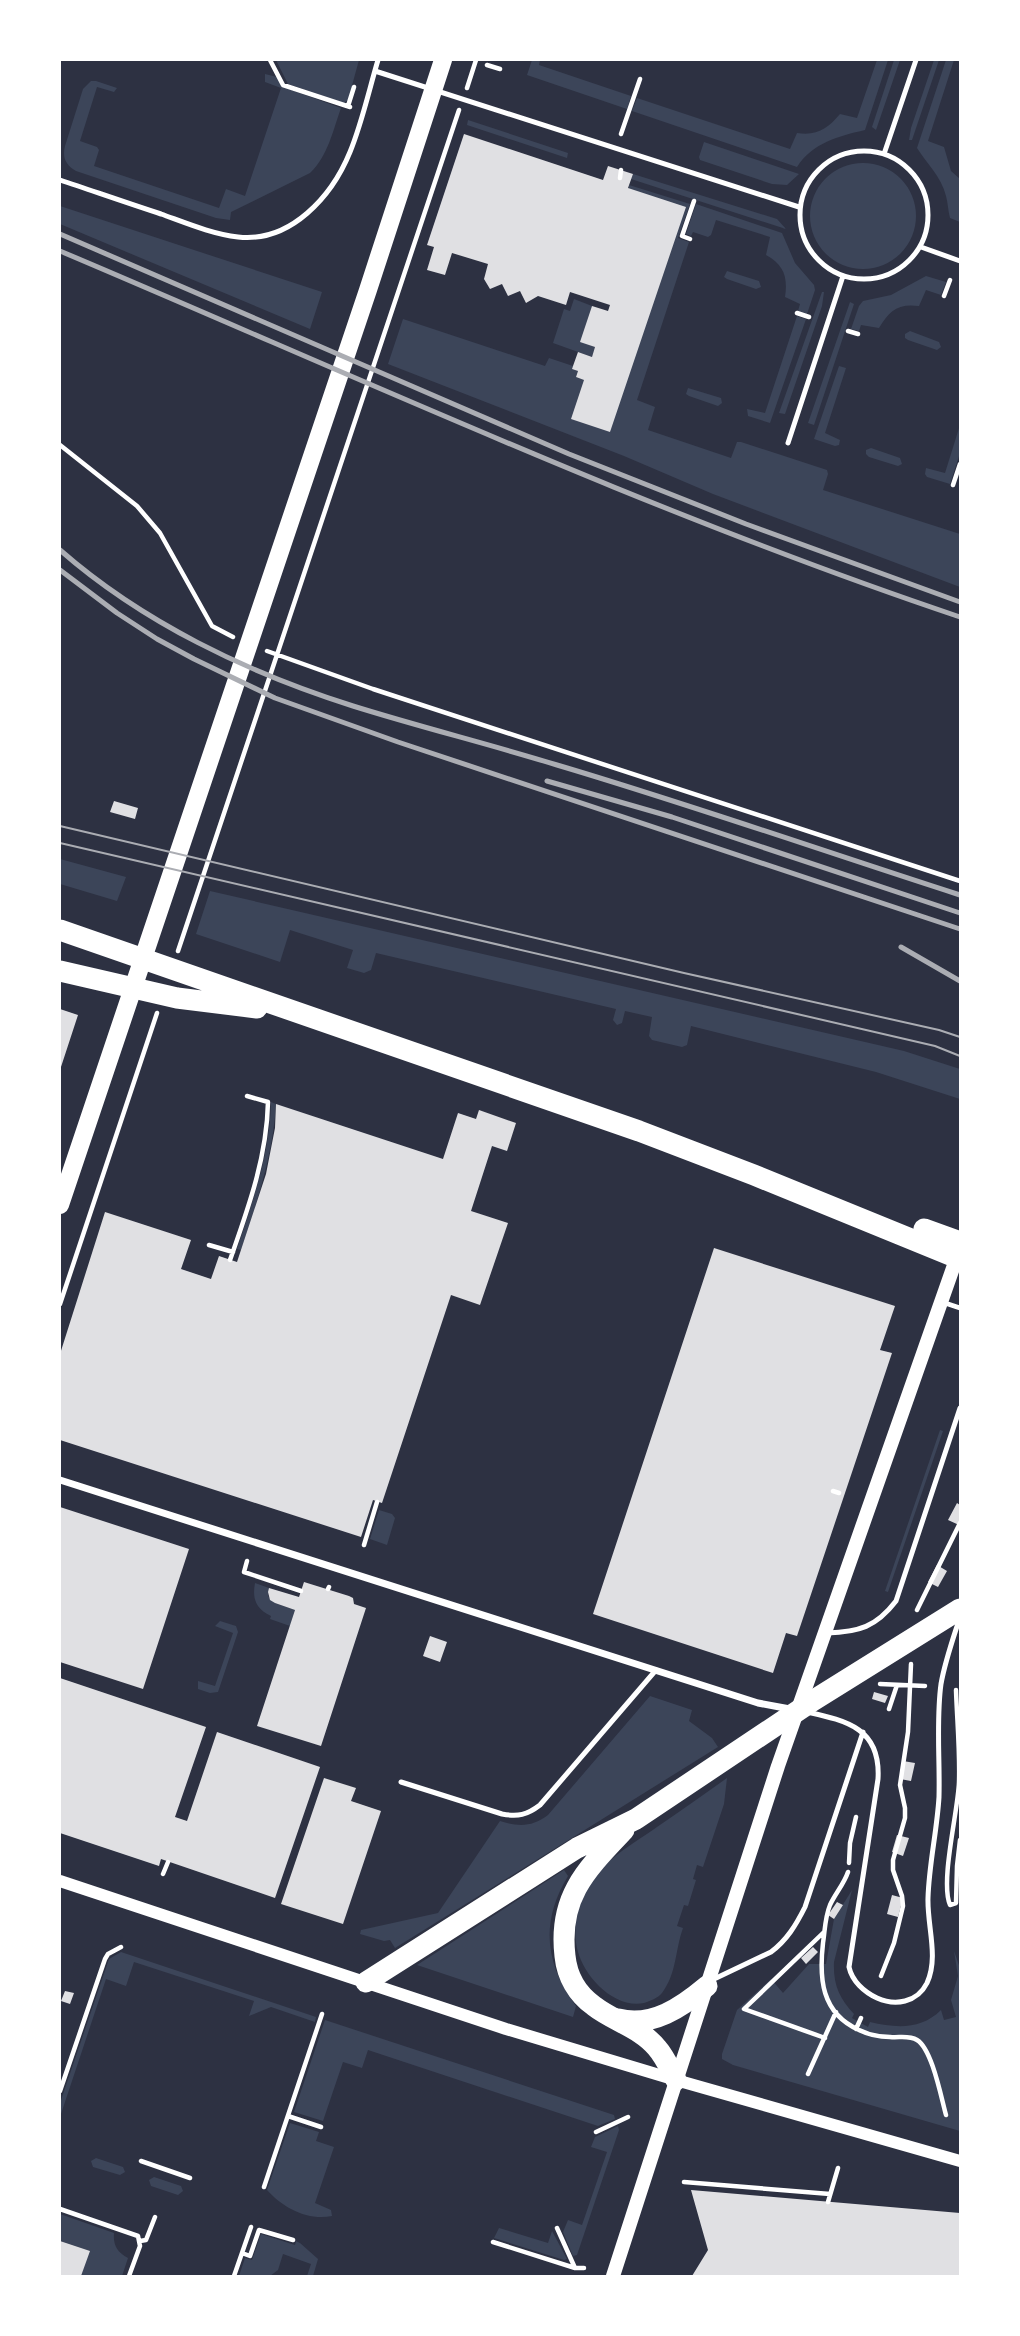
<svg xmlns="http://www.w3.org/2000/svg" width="1020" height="2336" font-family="Commissioner,sans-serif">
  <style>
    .green { fill: #3c4559 }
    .building { fill: #e0e0e3 }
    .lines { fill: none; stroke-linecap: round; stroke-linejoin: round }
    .path { stroke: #fff; stroke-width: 4.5 }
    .service { stroke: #fff; stroke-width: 5 }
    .minor { stroke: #fff; stroke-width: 7 }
    .tertiary { stroke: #fff; stroke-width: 12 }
    .secondary { stroke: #fff; stroke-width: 14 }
    .primary { stroke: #fff; stroke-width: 18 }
    .motorway { stroke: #fff; stroke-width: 21 }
    .tram { stroke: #abadb3; stroke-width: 2 }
    .rail { stroke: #abadb3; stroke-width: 5 }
  </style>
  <rect width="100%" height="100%" fill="#2d3142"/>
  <path class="green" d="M276 60H359L348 100 344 103 288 84Z
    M532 60H540L539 65 631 96 627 109 527 75Z
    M877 60H888L865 130C839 136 812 143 797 167L632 111 637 98 790 149 797 133C818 136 828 128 840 114L857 118Z
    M894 60H900L876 130 872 127Z
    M934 60H939L912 140H909L911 128Z
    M946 60H960V62L954 60 928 141 944 147 951 171 960 179V222L950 218C948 211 948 203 946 196 941 176 927 164 917 148Z
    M265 74 277 77 283 87 341 108C333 130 328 156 310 173L231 212 230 220 216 218 76 171C66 165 62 158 65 146L83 89 91 81H96L117 88 114 92 97 87 80 141 97 147 99 150 94 166 219 208 226 189 245 196 281 88 265 82Z
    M468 120 568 153 567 158 467 125Z
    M704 142 799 174 787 185 772 184 700 160 699 157Z
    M810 216a53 53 0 1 1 106 0a53 53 0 1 1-106 0Z
    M633 174 777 219 786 229 631 179Z
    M629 185 690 204 678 238 689 242 637 400 655 407 648 430 731 458 737 442H741L827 470 828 474 823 490 960 534V587L713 494 624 456 388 364 403 319 545 366 549 358 573 366 572 369 578 371 576 377 584 380 610 432Z
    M696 204 782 233 795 263 814 285 815 290 807 314 798 311 800 304 785 297C788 277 784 265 766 255L770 237 716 220 711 235 708 237 693 232 691 236 686 234Z
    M60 206 322 292 310 329 60 224Z
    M727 271 759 281 761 287 756 289 727 279 724 277Z
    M926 276 946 282 941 295 926 290 919 306C898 303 889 311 879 328L861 325 859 331 851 329 859 306 863 301 891 295Z
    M822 292H824L822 306 785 414 779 413Z
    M574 299 592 306 581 341 595 347 592 357 553 343 564 309 570 311Z
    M850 302 854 304 814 425 808 423Z
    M797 316 806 319 770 423 748 416 747 409 765 413Z
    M910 331 939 342 941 347 937 350 908 340 905 338V334Z
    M839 366 846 368 825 433 840 440 839 445 835 446 814 439Z
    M688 388 721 398 722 403 718 406 689 396 686 394Z
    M960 425V453L950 484 927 477 925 474 926 468 945 473Z
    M871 448 900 458 902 464 898 466 869 457 866 454V450Z
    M60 859 126 877 117 901 60 884Z
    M210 891 904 1051 960 1069V1099L876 1072 691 1026 687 1045 682 1047 652 1040 649 1036 652 1017 625 1011 622 1023 617 1025 613 1020 616 1009 376 953 371 970 364 973 347 968 353 950 290 930 280 962 196 934Z
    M271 1102 276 1104C273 1155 257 1202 241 1250L237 1249C253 1201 270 1153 271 1102Z
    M940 1430 943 1431 888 1592 885 1591Z
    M379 1510 392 1514 395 1518 387 1545 370 1539Z
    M255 1583 269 1588 268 1596 275 1603 295 1610 290 1626 270 1619 271 1616C256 1609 252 1599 255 1583Z
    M220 1621 236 1626 238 1632 218 1692 210 1693 198 1689V1681L215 1686 233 1633 215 1626Z
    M650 1696 692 1710 689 1721 712 1738 718 1747 395 1948 390 1940 384 1941 360 1934 361 1930 438 1913 500 1821C519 1827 532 1827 548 1815Z
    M727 1778 724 1804 703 1867 697 1865 693 1879 696 1880 688 1906 684 1905 677 1926 683 1928C675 1950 677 1973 662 1993 658 1998 650 2001 644 2003 614 2009 585 1977 578 1952 572 1932 577 1907 586 1889 600 1862 633 1844 657 1827 681 1811 704 1794 727 1778Z
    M564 1870 568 1876C540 1922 545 1964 576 2006L573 2017 417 1965Z
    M852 1890 834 1962C833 1984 839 1998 854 2014L852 2018 868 2027 870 2022C896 2028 921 2030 941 2010L944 2020 956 2017 951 2000 958 1976 954 1951 960 1968V2131L733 2065 722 2059V2054L737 2010 771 1979 783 1993 809 1964H826L834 1919Z
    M121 1952 316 2017 315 2022 271 2007 249 2016 254 2001 134 1962 126 1986 106 1979 60 2117V2103L109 1959Z
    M325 2020 614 2115 615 2119 598 2126 368 2050 362 2068 343 2062 323 2121 294 2112Z
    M290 2123 319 2132 316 2141 334 2147 315 2203 331 2210 332 2216C308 2221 283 2208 267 2190Z
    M618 2126 619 2130 577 2255 573 2256 563 2232 568 2220 582 2225 607 2152 591 2147 595 2137Z
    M96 2158 123 2167 125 2172 120 2175 93 2167 91 2161Z
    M154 2177 181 2186 183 2191 178 2195 151 2186 149 2180Z
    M60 2214 114 2233C113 2245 117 2252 128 2258L122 2276H81L89 2251 60 2241Z
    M499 2228 548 2243 552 2231 567 2259 564 2260 494 2238Z
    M261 2234 295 2245 296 2241 300 2243 318 2259 313 2276H307L311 2264 283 2254 278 2270 270 2276H239L245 2258 252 2260Z"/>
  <path class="building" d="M464 134 603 180 608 166 633 174 628 188 686 207 610 432 571 419 584 380 576 377 578 371 572 369 573 366 578 352 592 357 595 347 580 342 592 306 608 311 610 305 570 292 566 305 538 296 526 303 520 291 508 296 502 284 490 289 484 279 488 264 452 253 445 275 427 270 434 247 427 245Z
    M114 801 138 808 135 819 110 812Z
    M60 1009 78 1015 60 1070Z
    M276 1104 443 1159 458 1113 476 1119 479 1110 516 1123 507 1151 492 1146 471 1211 508 1223 480 1305 451 1295 382 1503 373 1500 361 1537 60 1440V1354L105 1212 191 1240 181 1269 211 1279 219 1256 237 1262 266 1174 275 1128Z
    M714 1248 895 1306 880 1350 892 1353 797 1636 786 1633 773 1673 593 1614Z
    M957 1503 960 1505 959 1525 948 1520Z
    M60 1507 189 1549 143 1689 60 1662Z
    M937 1565 947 1571 938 1587 928 1582Z
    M304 1582 349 1596 353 1598 354 1604 366 1608 321 1746 257 1726 295 1610 275 1603 270 1600 268 1592 269 1588 299 1597Z
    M430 1636 447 1642 440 1662 423 1656Z
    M60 1678 206 1727 175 1817 187 1821 217 1732 320 1767 275 1898 161 1859 159 1866 60 1833Z
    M874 1692 888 1696 885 1703 872 1699Z
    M903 1761 915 1763 911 1781 900 1779Z
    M324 1778 356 1788 351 1801 381 1811 343 1924 281 1904Z
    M897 1835 909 1838 903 1856 892 1852Z
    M892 1895 903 1898 898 1917 887 1914Z
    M837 1902 843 1905 834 1919 828 1915Z
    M813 1947 818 1952 806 1964 801 1958Z
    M65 1991 74 1993 70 2004 61 2001Z
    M691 2190 960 2213V2276H692L708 2250Z
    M60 2241 90 2251 81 2276H60Z"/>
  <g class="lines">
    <path class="path" d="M270 60 283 85 350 107
      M487 65 500 69
      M467 88 476 60
      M348 106 354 87
      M621 134 640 79
      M620 178 621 170
      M690 239 682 236 694 201
      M944 296 950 280
      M797 313 809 317
      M848 331 858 334
      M60 445 137 506 160 533 212 626 233 637
      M953 485 960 464
      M267 651 373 689 960 881
      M178 951 459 110
      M209 1245 233 1252
      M230 1260C248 1209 267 1157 268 1102L247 1096
      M60 1304 157 1013
      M833 1491 839 1493
      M364 1545 377 1502
      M247 1561 244 1572 301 1591
      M328 1589 329 1587
      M917 1610 960 1523
      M880 1684 925 1686
      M956 1690C957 1720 960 1751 959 1782 958 1812 940 1881 950 1905L956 1903 957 1866 960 1840
      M889 1709 897 1685
      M849 1863 850 1843 856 1817
      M848 1872C844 1884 835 1894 830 1905 825 1917 825 1930 823 1943 819 1978 821 2013 859 2030 869 2035 880 2037 890 2037 899 2038 909 2035 917 2040 932 2049 941 2097 946 2115
      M163 1874 168 1862
      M823 1933 744 2009 825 2038
      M881 1976 894 1943 903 1906 902 1896 893 1870V1860L905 1818V1808L900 1785 908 1732 911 1664
      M856 2029 861 2018
      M808 2074 836 2012
      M60 2091 105 1959 108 1954 121 1947
      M288 2116 321 2127
      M596 2132 628 2117
      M141 2161 190 2178
      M684 2182 830 2194
      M264 2187 322 2014
      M828 2202 838 2168
      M60 2209 138 2236 140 2246 129 2276
      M557 2228 575 2268
      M140 2241 146 2240 155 2217
      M493 2242 575 2268H584
      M242 2253 250 2256 259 2230 293 2240
      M234 2276 251 2227"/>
    <path class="service" d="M375 71 799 207
      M800 215a64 64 0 1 1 128 0a64 64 0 1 1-128 0Z
      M884 154 916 60
      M60 180C93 191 127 203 161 214 186 223 212 234 238 237 291 243 332 196 350 152 362 123 369 90 378 60
      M921 247 960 261
      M788 443 843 276
      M942 1302 960 1308
      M827 1633C859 1632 876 1627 896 1601L960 1408
      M807 1712C848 1721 881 1729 878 1779L849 1967C852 1981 864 1992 877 1998 895 2006 917 2003 927 1983 939 1957 927 1926 928 1898 929 1864 937 1831 939 1797 940 1760 936 1720 941 1684 945 1661 953 1639 960 1617
      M401 1782 502 1814C518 1817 527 1815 540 1805L656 1670
      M712 1980 771 1952C787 1940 796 1925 805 1907L863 1732"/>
    <path class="minor" d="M60 1480 758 1703 790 1709"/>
    <path class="tertiary" d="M60 1881 506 2029 676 2080 960 2161"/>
    <path class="secondary" d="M613 2276 778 1766 959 1251"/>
    <path class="primary" d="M60 1205 368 290 443 60"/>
    <path class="motorway" d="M60 930 639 1131 754 1175 960 1259
      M60 971 177 998 257 1008
      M924 1229 960 1242
      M624 1830C586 1870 558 1897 565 1956 567 1976 577 1994 594 2006 613 2021 641 2028 657 2048 665 2057 670 2069 676 2080
      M366 1982 577 1848 636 1819 814 1700 960 1609
      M618 2019C652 2028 682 2007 707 1986"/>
    <path class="tram" d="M60 826 684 973 939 1030 960 1037
      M60 843 935 1046 960 1056"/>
    <path class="rail" d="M60 234 569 454 746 524 960 602
      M60 251C358 377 653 514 960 617
      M60 550C142 622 248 673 353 706 420 727 489 744 557 765 692 805 826 852 960 895
      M60 570 117 613 157 639 194 659 275 698 398 742 960 929
      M547 781 672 817 960 913
      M901 947 960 981"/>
  </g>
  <rect width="1020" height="2336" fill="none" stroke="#ffffff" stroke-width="122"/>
</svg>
